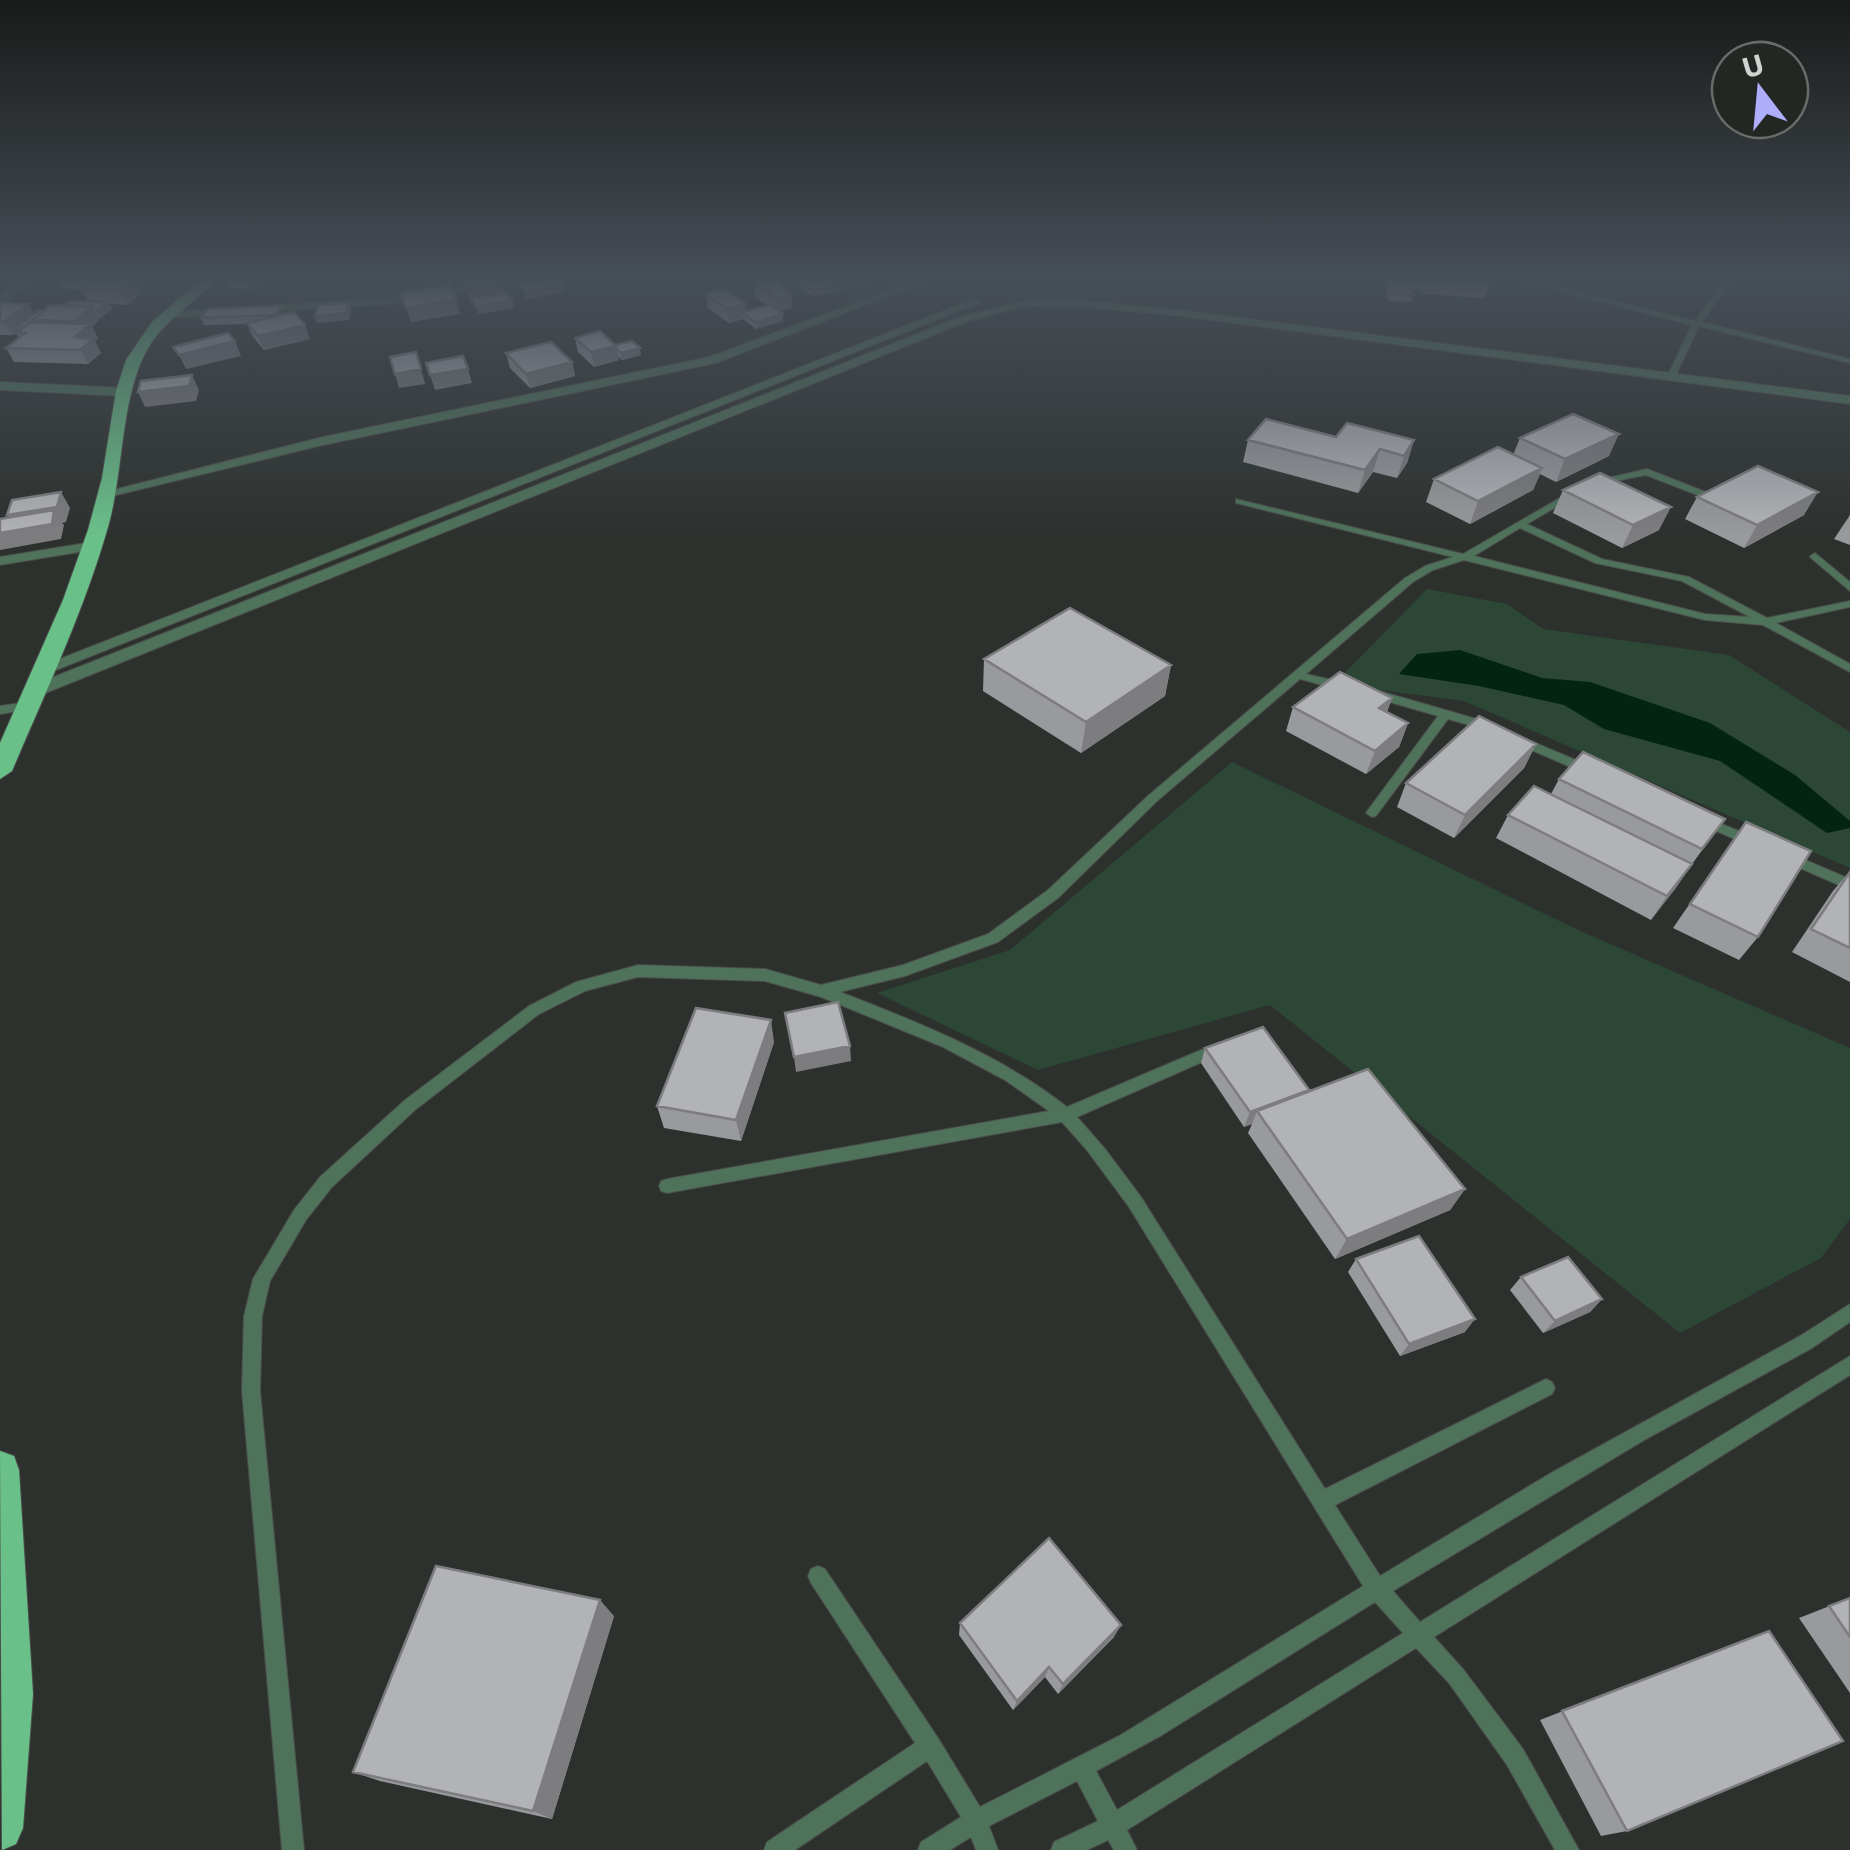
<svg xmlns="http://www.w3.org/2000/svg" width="1850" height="1850" font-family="Commissioner,sans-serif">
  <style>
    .green { fill: #2c4735 }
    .water { fill: #042412 }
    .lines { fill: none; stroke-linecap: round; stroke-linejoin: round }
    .service-casing { stroke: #4b4e4b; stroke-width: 2 }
    .minor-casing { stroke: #4b4e4b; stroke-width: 2 }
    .trunk-casing { stroke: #4b4e4b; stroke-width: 2 }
    .service { fill: #4e725a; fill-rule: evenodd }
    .minor { fill: #4e725a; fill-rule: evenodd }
    .trunk { fill: #6ac089; fill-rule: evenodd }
    .wall { fill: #999a9d }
    .shaded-wall { fill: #7d7d80 }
    .building { fill: #b2b3b7; stroke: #7d7d80; stroke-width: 2.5 }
  </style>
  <rect width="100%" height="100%" fill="#2d312e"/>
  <path class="green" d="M1427 589 1507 604 1543 629 1729 655 1850 732V868L1464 701 1334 684Z
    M1232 762 1578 930 1850 1048V1219L1821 1258 1680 1333 1270 1005 1038 1070 877 993 1010 950Z"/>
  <path class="water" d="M1460 650 1542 678 1590 682 1710 723 1795 775 1850 821V828L1827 833 1720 761 1604 729 1564 705 1479 686 1399 674 1417 654Z"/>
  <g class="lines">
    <g class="service-casing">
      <path id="service" d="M1508 278H1519L1695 321 1727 278H1733L1702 322 1850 359V363L1699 326 1676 375 1669 377 1668 375 1692 325Z
        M1647 469 1716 496 1718 498 1710 500 1646 475 1595 485 1590 482Z
        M1572 491 1575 492V496L1527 524 1602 559 1689 577 1767 618 1850 601V607L1776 623 1850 664V672L1763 625 1705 620 1464 560 1433 570 1413 582 1306 674 1345 683V689L1341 690 1300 679 1157 801 1058 898 998 942 905 976 840 992C920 1023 999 1054 1067 1107L1215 1044 1220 1042 1225 1044 1227 1048 1225 1052 1077 1117 1106 1150 1141 1197 1325 1489 1540 1382 1546 1379 1552 1382 1555 1388 1552 1394 1335 1505 1380 1576 1551 1473 1800 1336 1850 1304V1322L1812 1348 1646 1439 1393 1591 1420 1622 1850 1356V1375L1434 1637 1463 1669 1523 1749 1579 1850H1555L1507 1765 1449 1683 1416 1648 1127 1830 1137 1850H1114L1108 1840 1087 1850H1051L1054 1842 1098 1821 1077 1781 989 1826 998 1850H976L971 1837 950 1850H918L921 1842 961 1817 927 1761 795 1850H764L767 1842 915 1743 811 1583 808 1576 811 1569 818 1566 825 1569 938 1738 980 1807 1119 1736 1363 1586 1129 1207 1086 1149 1062 1122 667 1193 661 1191 659 1186 661 1181 667 1179 1049 1111 1005 1080 943 1047 821 997 765 981 638 977 585 991 539 1014 415 1110 332 1187 306 1220 270 1281 262 1316 260 1391 304 1850H282L242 1391 244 1316 253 1279 294 1210 320 1177 405 1100 529 1006 576 982 638 965 765 969 821 985 903 965 988 934 1048 890 1149 795 1405 578 1425 566 1453 557 1236 503V499L1463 554ZM1520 528 1595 563 1682 581 1750 617 1705 614 1474 556ZM1375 1602 1403 1633 1117 1810 1096 1771 1162 1735Z
        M1815 553 1850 582V591L1811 558 1810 556Z
        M1376 690 1494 724 1496 727 1490 731 1448 719 1376 816 1372 817 1366 813 1368 810 1438 716 1372 697 1370 694Z
        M27 702 33 706 31 709 0 714V706Z
        M1519 736 1590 766 1592 769 1590 772H1582L1515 743 1513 740Z
        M1702 816 1756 838 1757 841 1751 846 1746 844 1698 823 1696 820Z
        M1789 853 1850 879V890L1784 861 1782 858Z"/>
    </g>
    <g class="minor-casing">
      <path id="minor" d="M26 278H37L0 305V297Z
        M529 278H553L388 304 167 318 161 315 167 312 388 298Z
        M922 278H936L716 363 323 445 108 497 101 493 323 437 709 357Z
        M971 300 981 302 51 672H39L37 668Z
        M1027 300 1085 301 1181 310 1850 396V404L1181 316 1085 307 1027 306 968 321 43 694H31L29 690 31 686 960 317Z
        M0 382 125 388 131 392 125 396 0 390Z
        M92 542 99 546 97 549 0 565V557Z"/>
    </g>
    <g class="trunk-casing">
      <path id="trunk" d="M203 278H219C196 302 166 318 148 348 120 397 124 472 108 527 84 611 46 691 12 771L0 779V743L63 600 88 530 102 478 116 391 126 360 152 322Z
        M0 1451 14 1456 19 1470 33 1694 23 1828 16 1844 2 1850Z"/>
    </g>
    <use href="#service" class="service"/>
    <use href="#minor" class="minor"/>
    <use href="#trunk" class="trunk"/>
  </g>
  <path class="wall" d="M57 278H127V279L133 280 140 294 127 305 110 304 112 309 101 318H98L99 320 92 327 98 338 95 341 101 353 88 364 14 362 6 348 19 338 16 333 19 331 12 335H0V305L34 314 64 306 88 301 82 290 63 289Z
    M831 278H875V279L855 285 850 283V288L813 296 801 289 800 282Z
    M1408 278H1491L1485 298 1423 294 1422 290H1411Z
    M263 280 251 289 229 288 226 281Z
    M1386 280 1413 295 1411 302 1389 301 1385 287Z
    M754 283 791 294 792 308 779 312 783 314V321L756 329 743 319 729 323 708 308 706 294 746 311 768 306 755 297Z
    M283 313 282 315 310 339 264 350 253 337 247 324 204 325 201 318Z
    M575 338 615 345 641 355 622 360 618 356 619 360 594 367 578 352Z
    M506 353 572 362 575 376 530 388 510 368Z
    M1336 437 1414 440 1407 463 1397 478 1373 472 1358 493 1243 462 1248 440Z
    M1520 438 1609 456 1556 482 1540 474 1533 490 1470 524 1426 502 1434 479 1513 455Z
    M1563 490 1659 530 1622 548 1553 513Z
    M1697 497 1804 515 1744 548 1685 519Z
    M1850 515V545L1834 539Z
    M984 659 1171 665 1165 696 1081 753 983 691Z
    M1392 698 1387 712 1408 723 1399 747 1366 774 1286 731 1293 707Z
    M1536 744 1524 768 1454 838 1397 807 1406 783Z
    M1559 779 1725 819 1651 920 1496 838 1508 815 1551 794Z
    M1746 822 1758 937 1739 960 1673 928Z
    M1850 871V982L1792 952 1833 891Z
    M774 1042 741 1141 664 1128 657 1106Z
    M1205 1048 1309 1090 1308 1092 1465 1189 1450 1210 1335 1259 1248 1133 1252 1124 1244 1127 1201 1063Z
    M1356 1259 1465 1332 1400 1356 1348 1272Z
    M1521 1277 1602 1299 1590 1312 1543 1333 1510 1290Z
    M1850 1598V1693L1799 1618Z
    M614 1616 552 1819 380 1781 353 1772Z
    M960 1623 1114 1637 1058 1694 1045 1677 1013 1710 959 1635Z
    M1769 1631 1627 1831 1601 1836 1540 1720Z"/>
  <path class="shaded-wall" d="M255 278H262L263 280 251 289 248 283Z
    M858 278H875V279L855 285 854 279Z
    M133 280 140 294 127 305 120 291Z
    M850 281V288L813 296 812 290Z
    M503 284 507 298H472L473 303H470L467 289Z
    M563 285 564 292 526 299 525 292Z
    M791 294 792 308 777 312 775 298Z
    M456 300 460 314 411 322 406 308Z
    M512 301 514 308 478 314 476 307Z
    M108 302 112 309 101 318 97 311Z
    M349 303 351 310 349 320 317 323 315 316Z
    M29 304 36 318 17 327 19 331 12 335 5 321Z
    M746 304 747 316 742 312 743 319 729 323 727 309Z
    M92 306 99 320 92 327 98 338 95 341 101 353 88 364 75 337 81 332 75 321Z
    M783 314V321L756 329 755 322Z
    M305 325 310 339 264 350 258 336Z
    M235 341 241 356 186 369 179 355Z
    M616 346 619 360 594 367 591 352Z
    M640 348 641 355 622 360 621 353Z
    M572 362 575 376 530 388 526 374Z
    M421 369 425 384 399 388 395 374Z
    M468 369 472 383 435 390 430 375Z
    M192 375 199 390 196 401 145 407 138 392Z
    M1619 434 1609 456 1556 482 1565 459Z
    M1414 440 1407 463 1397 478 1404 456Z
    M1380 449 1373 472 1358 493 1365 470Z
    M1542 468 1533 490 1470 524 1478 501Z
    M61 492 70 508 66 522 62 523 64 525 61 539 0 550V533L17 530 7 515Z
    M1818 492 1804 515 1744 548 1757 525Z
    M1671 507 1659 530 1622 548 1633 525Z
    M1171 665 1165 696 1081 753 1086 722Z
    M1392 698 1383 722 1379 708Z
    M1408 723 1399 747 1366 774 1375 751Z
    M1536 744 1524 768 1454 838 1465 815Z
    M1692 864 1676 888 1651 920 1667 896Z
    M771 1020 774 1042 741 1141 736 1120Z
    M850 1046 851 1061 796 1072 794 1057Z
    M1309 1090 1303 1104 1257 1111 1252 1124 1244 1127 1250 1112Z
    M1465 1189 1450 1210 1335 1259 1347 1239Z
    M1602 1299 1590 1312 1543 1333 1555 1321Z
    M1475 1319 1465 1332 1400 1356 1409 1344Z
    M600 1600 614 1616 552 1819 533 1811Z
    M1121 1625 1114 1637 1058 1694 1063 1684Z
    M1049 1667 1045 1677 1013 1710 1017 1701Z"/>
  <path class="building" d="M231 278H255L248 283 226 281Z
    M478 278H501L503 284 467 289 464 279Z
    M527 278H557L563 285 525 292 516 279Z
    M774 278 791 294 775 298 754 283Z
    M831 278H844L850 281 812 290 800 282Z
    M96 279 133 280 120 291 82 290Z
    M1386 280 1409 282 1413 295 1390 294Z
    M450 285 456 300 406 308 401 293Z
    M724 289 746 304 727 309 706 294Z
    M507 292 512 301 476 307 472 298Z
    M71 301 108 302 97 311H95L92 306H64Z
    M2 303 29 304 5 321H0V305Z
    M349 303 346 313 315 316 318 305Z
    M50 305 92 306 75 321 32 320Z
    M770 305 783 314 755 322 742 312Z
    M281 306 275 315 201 318 208 309Z
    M39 310 44 311 32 320 33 322H31L24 327H17Z
    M294 312 305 325 258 336 247 323Z
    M31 322 90 324 75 337 94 339 80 350 6 348 25 333H16Z
    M600 331 616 346 591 352 575 338Z
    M228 333 235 341 179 355 173 347Z
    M632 341 640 348 621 353 617 349 615 345Z
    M551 342 572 362 526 374 506 353Z
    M416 352 421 369 395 374 390 357Z
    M463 356 468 369 430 375 426 363Z
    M192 375 189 386 138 392 141 381Z
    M1573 414 1619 434 1565 459 1520 438Z
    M1266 419 1336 437 1347 423 1414 440 1404 456 1380 449 1365 470 1248 440Z
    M1498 447 1542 468 1478 501 1434 479Z
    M1758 466 1818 492 1757 525 1697 497Z
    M1600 473 1671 507 1633 525 1563 490Z
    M61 492 57 507 7 515 12 500Z
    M54 510 52 524 0 533V519Z
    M1070 608 1171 665 1086 722 984 659Z
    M1340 672 1392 698 1379 708 1408 723 1375 751 1293 707Z
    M1479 716 1536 744 1465 815 1406 783Z
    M1583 752 1725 819 1702 849 1559 779Z
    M1534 786 1692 864 1667 896 1508 815Z
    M1746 822 1811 851 1758 937 1690 904Z
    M1850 872V948L1811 929Z
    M838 1002 850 1046 794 1057 785 1013Z
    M696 1008 771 1020 736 1120 657 1106Z
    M1263 1027 1309 1090 1250 1112 1205 1048Z
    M1368 1069 1465 1189 1347 1239 1257 1111Z
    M1419 1236 1475 1319 1409 1344 1356 1259Z
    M1568 1257 1602 1299 1555 1321 1521 1277Z
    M1049 1538 1121 1625 1063 1684 1049 1667 1017 1701 960 1623Z
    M436 1566 600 1600 533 1811 353 1772Z
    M1850 1598V1637L1829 1606Z
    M1769 1631 1843 1741 1627 1831 1562 1711Z"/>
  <linearGradient id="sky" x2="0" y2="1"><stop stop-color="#191b19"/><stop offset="0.52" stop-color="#464e57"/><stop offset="1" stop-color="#464e57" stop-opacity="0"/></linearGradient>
  <rect width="1850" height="536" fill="url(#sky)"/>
  <g transform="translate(1760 90) rotate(344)"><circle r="48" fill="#232724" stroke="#696c69" stroke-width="2.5"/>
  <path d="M0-8L18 38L0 25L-18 38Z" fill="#aeaefb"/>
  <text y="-15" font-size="28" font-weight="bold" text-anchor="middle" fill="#d1d3d1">U</text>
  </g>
</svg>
